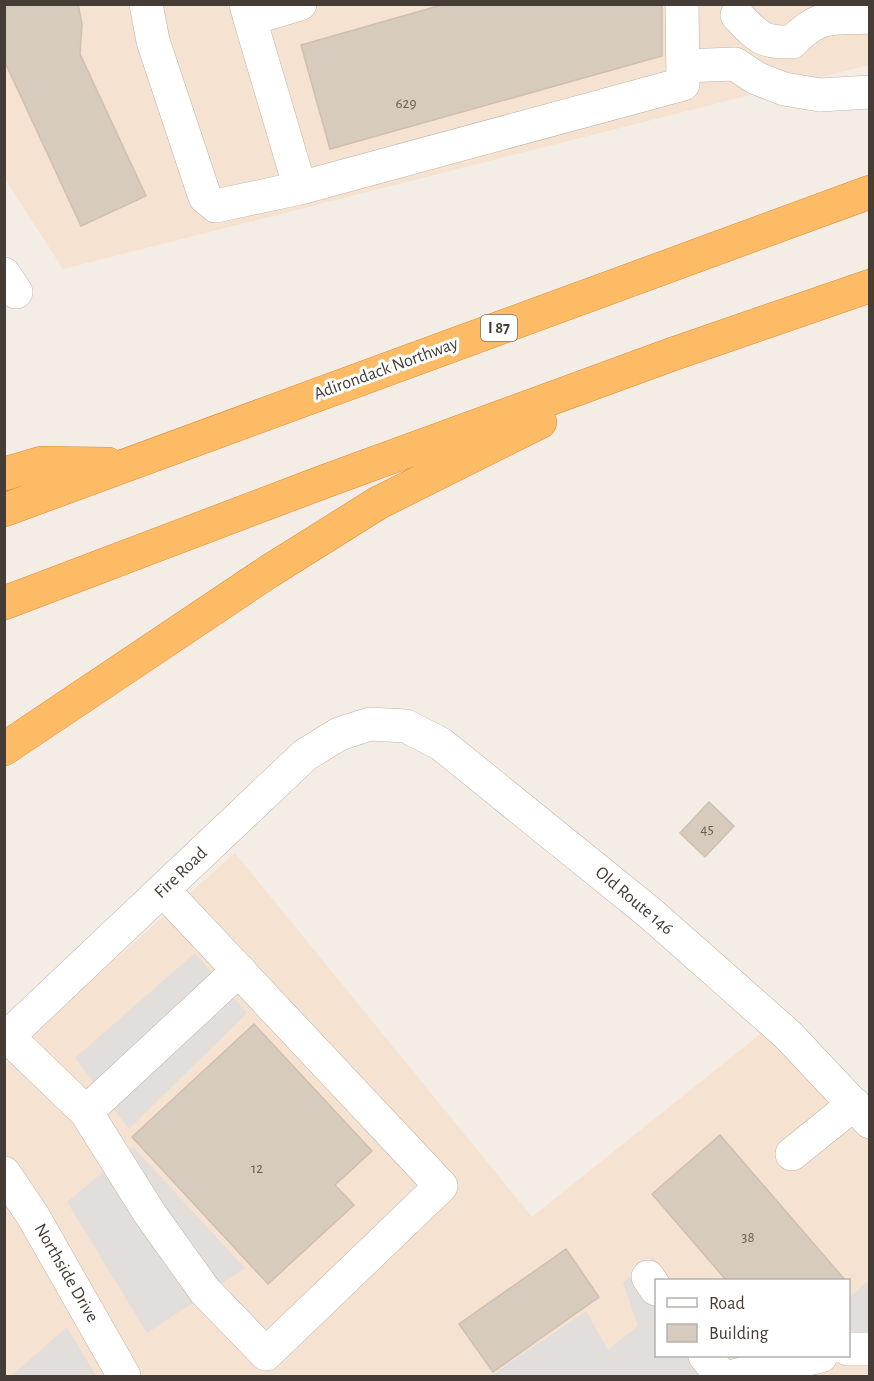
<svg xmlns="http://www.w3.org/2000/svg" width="874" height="1381" font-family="'Alegreya Sans',sans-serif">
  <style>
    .commercial { fill: #f5e2d0; fill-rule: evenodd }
    .parking { fill: #e1dedb }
    .building { fill: #d7cbbe; stroke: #cfbfae; stroke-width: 1.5 }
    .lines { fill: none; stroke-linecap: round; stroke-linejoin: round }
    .minor-casing { stroke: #beb4a8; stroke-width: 34 }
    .highway-casing { stroke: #dd8e36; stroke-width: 34 }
    .minor { stroke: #fff; stroke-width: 33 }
    .highway { stroke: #fdbb66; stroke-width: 33 }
    .labels { text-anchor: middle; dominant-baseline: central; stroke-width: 6; stroke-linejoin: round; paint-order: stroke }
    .number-label { font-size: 15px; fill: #6a6057 }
    .shield { fill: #fff; stroke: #7d7772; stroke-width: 1.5 }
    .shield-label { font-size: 16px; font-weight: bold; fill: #453d35 }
    .street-label { font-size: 18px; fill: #453d35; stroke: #fff }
  </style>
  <rect width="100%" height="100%" fill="#f3ede6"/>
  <path class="commercial" d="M4 5H869V65L63 269 5 179Z
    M235 853 532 1217 774 1023 869 1126V1376H5L4 1066 65 1004ZM656 1280H848V1356H656Z"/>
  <path class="parking" d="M195 953 247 1013 129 1129 75 1058Z
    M133 1147 245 1268 147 1333 67 1202Z
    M653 1257 670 1280H656V1356H726L741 1376H491L586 1311 608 1350 638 1326 623 1283Z
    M869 1280V1356H848L849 1298Z
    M67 1327 96 1376H11Z"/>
  <path class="building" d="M4 4H78L82 24 80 54 146 196 81 226 4 60Z
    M445 4H662V56L330 149 301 45Z
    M709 802 734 826 705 857 680 833Z
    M254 1024 372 1151 335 1185 354 1205 268 1284 132 1137Z
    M720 1135 845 1280H726L652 1194Z
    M566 1249 599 1297 493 1372 459 1324Z"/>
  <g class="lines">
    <g class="minor-casing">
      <path id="minor" d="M146 4 153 41 205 197 216 206 300 188 250 19
        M246 4 250 19 300 4
        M737 15C757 36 761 43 792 42 820 13 832 19 870 17
        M683 66 735 64 756 78 784 89 820 95 870 92
        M300 188 683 84 682 4
        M4 274 16 292
        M8 1037 86 1112 150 1214 205 1291 266 1354 441 1186 164 891
        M4 1040 305 755 339 734 370 724 406 726 441 744 650 913 788 1035 870 1122
        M86 1112 239 970
        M792 1154 854 1104
        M4 1173 33 1216 124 1376
        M648 1277 656 1289
        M848 1349H870
        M705 1356 721 1376
        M733 1376 821 1356"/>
    </g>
    <g class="highway-casing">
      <path id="highway" d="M4 474 41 463 108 464
        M4 510 870 192
        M4 603 323 482 670 355 870 286
        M4 749 268 572 378 503 540 422"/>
    </g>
    <use href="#minor" class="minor"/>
    <use href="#highway" class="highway"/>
  </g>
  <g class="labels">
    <g class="number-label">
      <text x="406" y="103">629</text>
      <text x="707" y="829">45</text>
      <text x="257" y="1168">12</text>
      <text x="748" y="1237">38</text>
    </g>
    <rect class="shield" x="481" y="315" width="36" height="26" rx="4.5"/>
    <g class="shield-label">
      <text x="499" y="328">I 87</text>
    </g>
    <g class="street-label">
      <text transform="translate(386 369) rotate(-20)">Adirondack Northway</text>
      <text transform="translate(181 873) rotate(-44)">Fire Road</text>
      <text transform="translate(634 901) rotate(40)">Old Route 146</text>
      <text transform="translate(66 1273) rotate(60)">Northside Drive</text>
    </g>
  </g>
  <rect width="874" height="1381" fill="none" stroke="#453d35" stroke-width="12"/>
  <rect x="655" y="1279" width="195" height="78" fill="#ffffff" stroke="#b5b1ae" stroke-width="1.5"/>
  <rect x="667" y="1298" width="30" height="9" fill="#ffffff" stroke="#b5b1ae" stroke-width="1.5"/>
  <text x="709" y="1309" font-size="18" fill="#453d35">Road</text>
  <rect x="667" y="1324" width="30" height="18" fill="#d7cbbe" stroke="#b5b1ae" stroke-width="1.5"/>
  <text x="709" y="1339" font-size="18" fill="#453d35">Building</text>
</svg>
